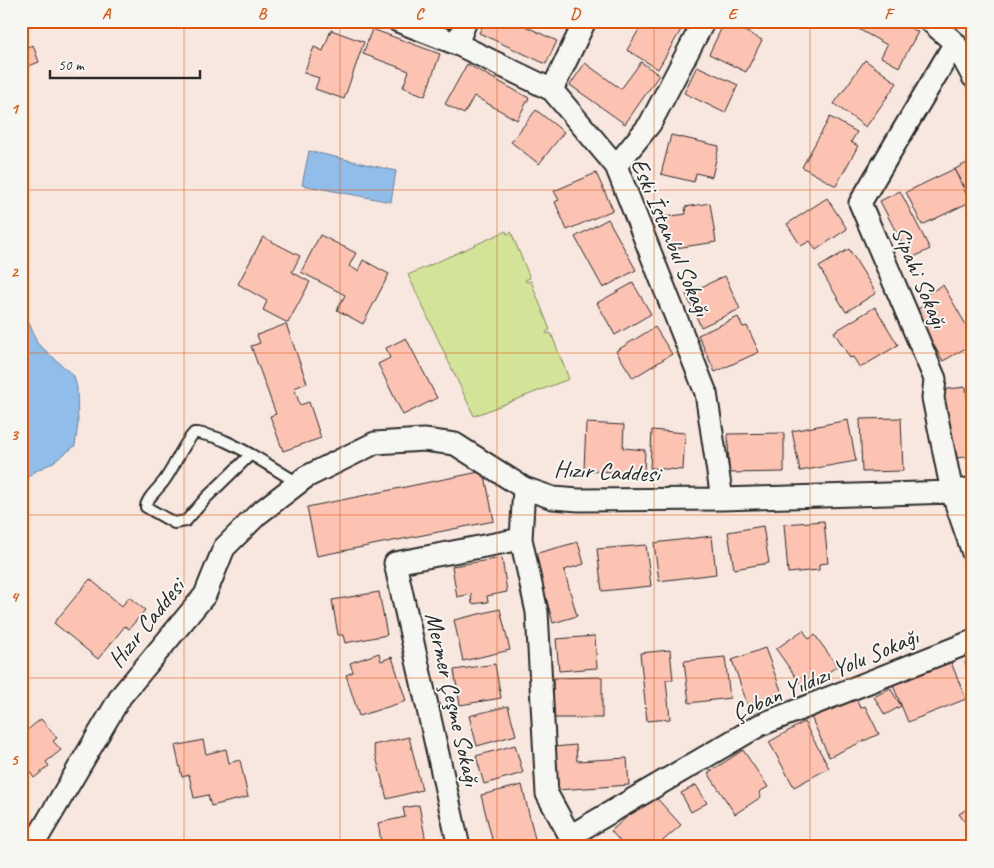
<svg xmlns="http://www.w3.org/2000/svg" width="994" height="868" font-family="Caveat,sans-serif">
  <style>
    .green { fill: #d3e397; stroke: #7f8761 }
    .water { fill: #91bdea; stroke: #68839e }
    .building { fill: #fcc3b3; stroke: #2b2b2b }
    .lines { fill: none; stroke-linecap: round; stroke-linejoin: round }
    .lane-casing { stroke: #2b2b2b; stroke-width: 14 }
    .street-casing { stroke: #2b2b2b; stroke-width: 25 }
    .lane { stroke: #f6f6f2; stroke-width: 10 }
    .street { stroke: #f6f6f2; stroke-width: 21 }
    .grid { fill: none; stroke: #df570e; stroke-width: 1; stroke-opacity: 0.55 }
    .labels { text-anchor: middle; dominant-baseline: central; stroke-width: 4; stroke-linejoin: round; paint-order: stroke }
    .street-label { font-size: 24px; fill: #2b2b2b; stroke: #f6f6f2 }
    .neatline { fill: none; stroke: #df570e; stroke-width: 2 }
    .grid-label { font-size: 16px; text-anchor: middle; font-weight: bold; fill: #df570e }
  </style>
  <rect width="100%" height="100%" fill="#f8e7df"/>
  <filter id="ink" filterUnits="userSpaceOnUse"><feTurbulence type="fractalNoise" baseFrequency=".02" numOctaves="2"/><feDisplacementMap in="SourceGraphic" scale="10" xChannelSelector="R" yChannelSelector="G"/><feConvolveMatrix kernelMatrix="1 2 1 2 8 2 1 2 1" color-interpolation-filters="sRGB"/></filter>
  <g filter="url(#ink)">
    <path class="green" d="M506 231 507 234 511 232 530 278 525 280 526 282 531 281 550 330 546 332 547 334 551 333 569 379 474 416 408 275Z"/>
    <path class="water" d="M309 151 396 171 391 202 302 185Z
      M21 318 29 322 37 343 74 376 77 388 78 424 75 446 52 463 34 472 21 483Z"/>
    <path class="building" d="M485 21H514L557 41 546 64 479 33Z
      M644 21H682L685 23 658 69 627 50Z
      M725 21 762 40 746 72 709 54Z
      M844 21H898L918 32 899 67 881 57 887 45Z
      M372 29 440 54 425 96 403 87 409 71 363 54Z
      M331 30 364 42 344 99 315 89 319 78 304 73 314 47 323 51Z
      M21 33 27 47 33 45 39 62 21 69Z
      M865 60 897 83 866 127 834 104Z
      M641 62 659 75 625 124 570 85 585 63 621 89Z
      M467 64 529 98 517 120 474 96 464 114 445 104Z
      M697 66 738 85 725 113 684 93Z
      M536 110 564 132 539 164 511 142Z
      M830 117 857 132 851 142 858 146 836 186 802 167Z
      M671 135 719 146 712 177 696 173 694 182 661 174Z
      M973 160V201L955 169Z
      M954 169 970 202 922 225 906 192Z
      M596 173 613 210 567 230 555 202 559 200 554 191Z
      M900 191 930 249 910 259 880 201Z
      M827 198 847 229 816 250 810 241 801 246 787 224Z
      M710 203 716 242 669 249 664 217 686 214 685 207Z
      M608 219 636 270 603 288 575 237Z
      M320 235 356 253 349 266 358 271 363 260 389 274 363 324 337 310 345 295 301 272Z
      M263 237 300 256 292 272 310 282 288 323 263 310 267 301 238 284Z
      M849 249 876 293 846 312 819 267Z
      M725 276 740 309 701 327 686 294Z
      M633 283 651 314 615 335 597 303Z
      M943 285 973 337V344L943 361 914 311 929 303 925 295Z
      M875 307 898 345 860 368 853 357 850 358 834 332Z
      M738 317 743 327 747 326 759 352 715 372 698 335Z
      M286 324 307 383 294 388 300 405 309 402 321 438 283 451 270 416 276 414 251 346 260 343 257 335Z
      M655 327 672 354 633 378 616 351Z
      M406 338 437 398 403 415 378 364 390 358 386 348Z
      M966 387 971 432 973 431V456L948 459 939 390Z
      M901 418 903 471 862 472 860 419Z
      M848 420 856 461 800 471 792 431Z
      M586 423 624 425 623 448 645 450 644 474 584 470Z
      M652 430 685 433 683 470 650 468Z
      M784 433V472L729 473 728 434Z
      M484 471 494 521 317 556 307 507Z
      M824 521 828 563 819 564V570L788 573 784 524Z
      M763 526 769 563 734 569 728 532Z
      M712 536 716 574 659 581 654 543Z
      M578 542 584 564 564 570 577 616 553 623 534 554Z
      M646 545 651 586 602 591 597 549Z
      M502 558 507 592 487 596 488 602 472 604 471 594 457 597 452 566Z
      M90 579 122 606 129 597 145 610 129 629 125 626 98 659 54 623Z
      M379 592 387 635 345 643 343 635H338L332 600Z
      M500 609 510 650 463 661 454 620Z
      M803 630 809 639 815 635 837 666 805 690 776 649Z
      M595 636 597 668 559 671 556 639Z
      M765 648 782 693 748 706 732 660Z
      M670 650 673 680H666L670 719 647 721 640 653Z
      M379 653 381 661 392 657 406 701 359 716 346 675 353 672 350 663Z
      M948 655 966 699 908 722 890 678Z
      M725 657 730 698 689 703 684 661Z
      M973 659V686L965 662Z
      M495 664 501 698 460 705 454 670Z
      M602 677V718H553V678Z
      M890 688 901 706 885 715 874 697Z
      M855 696 860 708 865 706 879 734 829 757 811 717Z
      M508 706 516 735 477 746 469 716Z
      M41 719 57 738 53 741 61 750 46 762 49 766 34 778 29 771 21 778V735Z
      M804 722 829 768 794 787 769 742Z
      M409 737 422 790 387 799 373 745Z
      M203 740 206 754 226 749 229 763 240 760 248 797 211 806 208 795 194 798 189 775 182 777 175 746Z
      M515 745 523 773 484 784 476 756Z
      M576 745 577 761 627 758 629 785 557 790 554 747Z
      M743 750 768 787 759 792 761 797 735 814 708 773Z
      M522 785 536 843 521 847H494L481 795Z
      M696 785 707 803 691 812 681 793Z
      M653 794 681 825 658 845 659 847H625L611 831Z
      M419 805 427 847H382L378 823 405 817 403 808Z
      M973 805V833L959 814Z"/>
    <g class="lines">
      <g class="lane-casing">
        <path id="lane" d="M250 455 206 498 186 521 174 523 146 507C146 499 159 488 164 481 175 466 181 447 194 433H198C207 435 217 437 225 441 250 452 274 469 298 483"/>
      </g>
      <g class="street-casing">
        <path id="street" d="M398 21 457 44 552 90 616 166 706 393 722 499
          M930 21 955 43 973 77
          M955 43 860 203 935 379 933 398 952 492 973 553
          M457 44 466 21
          M552 90 585 21
          M616 166 650 124 704 21
          M524 488 521 539 537 612 547 794 570 836 568 847
          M570 836 760 725 973 641
          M32 847 121 696 205 595 224 548 258 514 306 477 375 443 424 440 455 444 524 488 553 498 579 500 722 499 952 492 973 488
          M459 847 395 563 521 539"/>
      </g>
      <use href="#lane" class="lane"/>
      <use href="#street" class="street"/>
    </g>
  </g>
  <path class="grid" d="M184 21V847M340 21V847M497 21V847M654 21V847M810 21V847M21 190H973M21 353H973M21 515H973M21 678H973"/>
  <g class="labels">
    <g class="street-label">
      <text transform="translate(671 237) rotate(67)">Eski İstanbul Sokağı</text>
      <text transform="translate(920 277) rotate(67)">Sipahi Sokağı</text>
      <text transform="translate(607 471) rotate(3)">Hızır Caddesi</text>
      <text transform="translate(146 623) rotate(-51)">Hızır Caddesi</text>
      <text transform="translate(825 674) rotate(-23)">Çoban Yıldızı Yolu Sokağı</text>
      <text transform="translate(453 699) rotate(77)">Mermer Çeşme Sokağı</text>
    </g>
  </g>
  <rect width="994" height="868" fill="none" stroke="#f6f6f2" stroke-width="55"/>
  <path d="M50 70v8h150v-8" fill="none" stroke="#2b2b2b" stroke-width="2.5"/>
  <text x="58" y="70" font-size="15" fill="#2b2b2b" stroke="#f6f6f2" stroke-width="4" paint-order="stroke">50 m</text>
  <rect x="28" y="28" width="938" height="812" class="neatline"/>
  <g class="grid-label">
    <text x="106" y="19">A</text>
    <text x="262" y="19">B</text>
    <text x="419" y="19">C</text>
    <text x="575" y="19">D</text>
    <text x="732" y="19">E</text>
    <text x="888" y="19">F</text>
    <text x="14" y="114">1</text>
    <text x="14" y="277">2</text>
    <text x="14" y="440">3</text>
    <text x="14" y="602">4</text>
    <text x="14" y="765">5</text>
  </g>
</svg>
